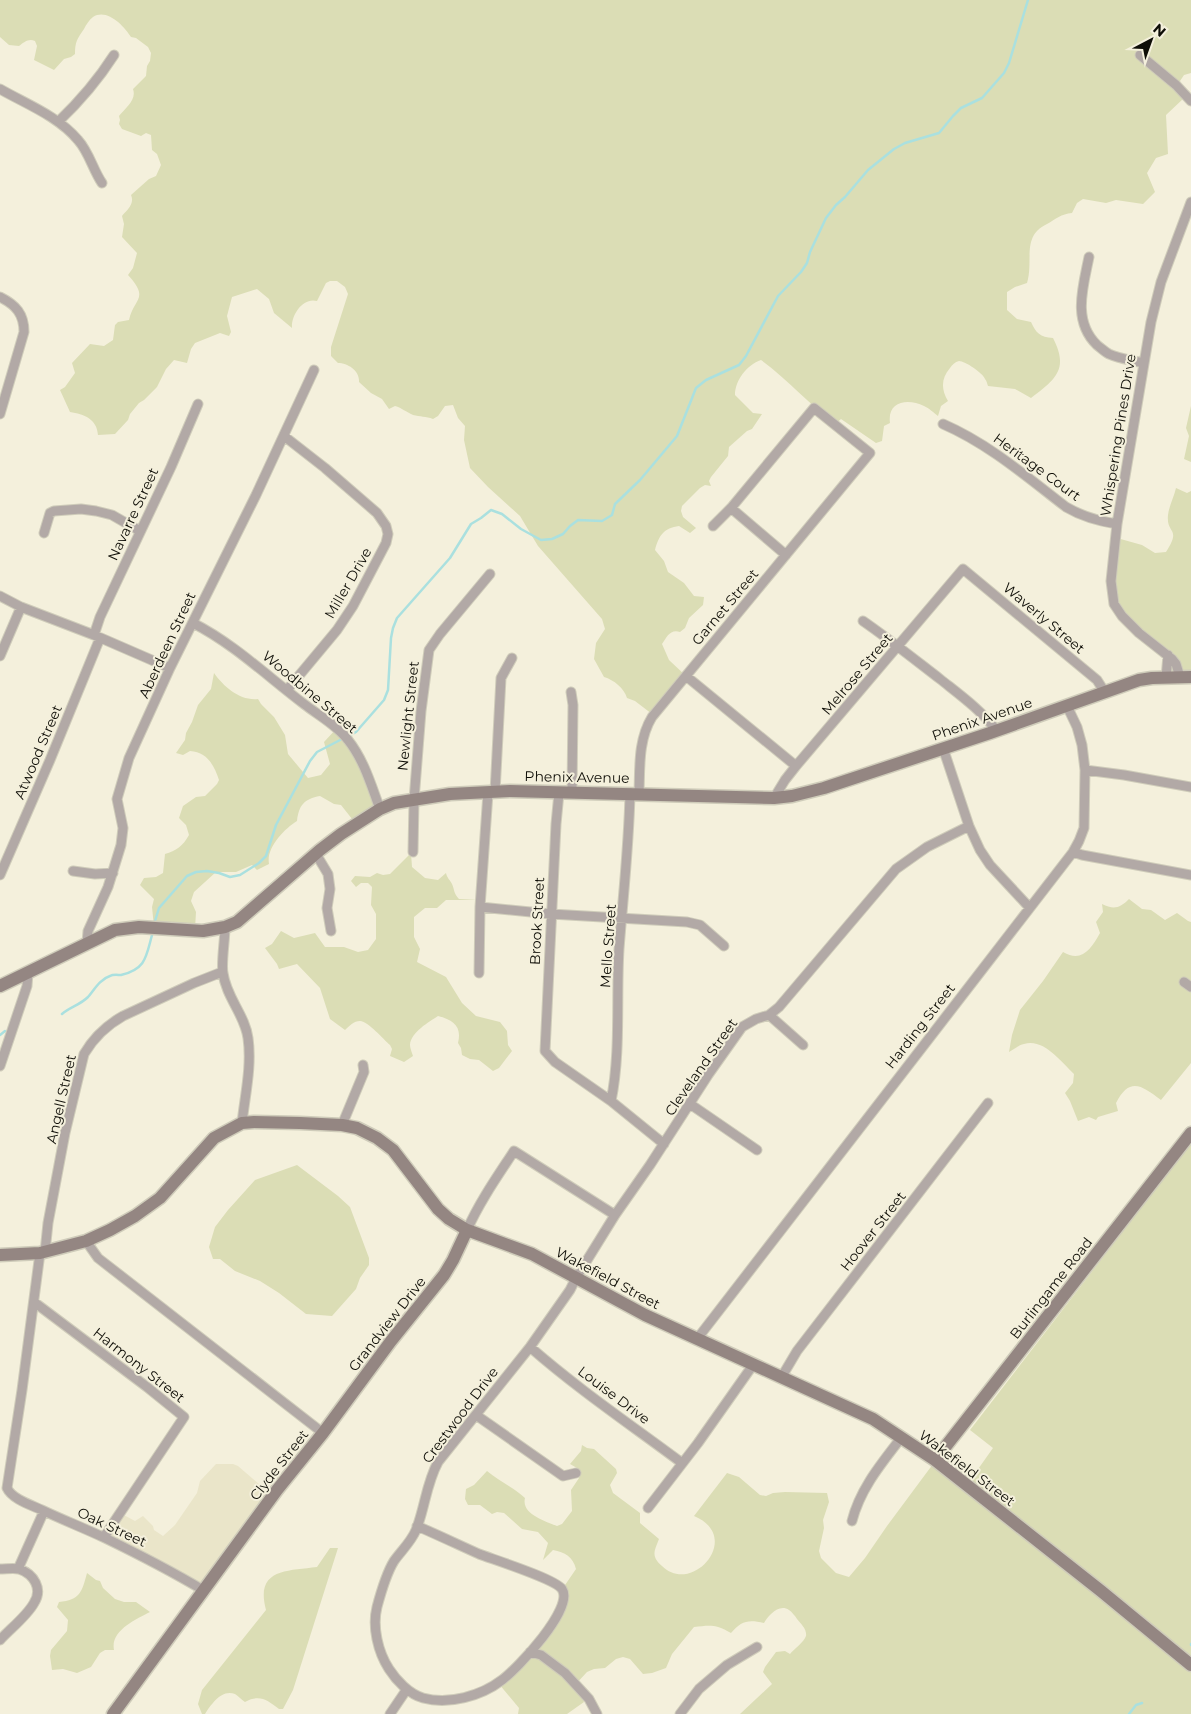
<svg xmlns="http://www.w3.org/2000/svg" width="1191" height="1714" font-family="Montserrat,sans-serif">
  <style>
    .built { fill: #eae5c9 }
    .green { fill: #dbddb5 }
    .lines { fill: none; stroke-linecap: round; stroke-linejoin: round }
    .stream { stroke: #aae0df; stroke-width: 2.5 }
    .street-casing { stroke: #cfccba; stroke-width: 11 }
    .secondary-casing { stroke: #cfccba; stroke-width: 15 }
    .street { stroke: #b2a9a6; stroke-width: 9 }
    .secondary { stroke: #948682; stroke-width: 12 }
    .labels { text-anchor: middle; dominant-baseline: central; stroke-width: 4; stroke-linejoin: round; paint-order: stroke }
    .street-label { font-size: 14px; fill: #0f0e07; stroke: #f4f0dc }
  </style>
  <rect width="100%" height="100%" fill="#f4f0dc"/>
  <path class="built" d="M216 1464H233L238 1466 266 1490 273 1494 204 1589 105 1535 122 1514 135 1521 143 1516 153 1526 154 1530 163 1536 175 1525 197 1493 200 1481Z"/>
  <path class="green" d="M0 0H1191V73L1184 75 1180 81 1184 98 1166 115 1168 154 1156 158 1147 173 1155 192 1143 204 1116 200 1106 203 1083 199 1077 203 1072 213C1061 214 1056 219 1047 224 1021 236 1034 261 1027 283L1015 287 1007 292V310L1017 319 1031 322C1036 333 1040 337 1053 338 1069 369 1056 379 1031 398L1015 389 988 386C987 384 987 381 985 379 983 373 965 361 959 361 955 362 952 365 950 368 941 379 941 389 948 401L941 406 938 416C934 413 929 408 924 406 908 398 887 401 890 423L884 426 882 441 876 443 841 419 835 424C809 404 788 380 761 360 747 365 735 380 735 395L753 413 762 414 752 429 747 431 729 447 728 456 711 477 709 481 711 486 705 485 700 488 682 506 681 511 683 517 696 528 690 533 679 526C664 528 659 535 655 550L664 561 668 572 684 583 694 596 704 597 703 605 689 618 685 628 680 632C670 629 667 637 662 644L669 660 686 676 652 714 635 701 627 698C624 688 614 680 604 677L594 659 596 643 605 629 602 619 538 546 520 516 488 487 470 468 464 440 465 426 458 418 453 405 445 406 438 416 433 419C426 416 420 417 413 415 406 412 402 408 395 406L389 409 382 399 371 393 359 382C360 371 348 363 338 363L331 356V347L348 294 345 287 337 281H330L326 283 317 301C303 297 291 315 292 328L274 313 269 299 257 289 232 297 227 316 231 332 229 336 220 333 195 343 191 349 187 363 174 360 166 369 157 387 144 400 139 403 130 414 128 420 115 434 98 435C97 419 84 414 70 412L60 390 65 387 75 373 72 363 90 344 104 346 113 340 115 325 118 322 129 320C134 298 150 299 128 275L133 268 137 253 122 237 124 224 122 216C127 210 135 204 131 195L149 179 156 176 161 165 157 154 152 150 151 135 146 133 141 136 122 129 119 124 120 120 119 116C125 108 137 100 133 89L146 76 147 66 150 61 151 53 148 47 136 38 131 37C124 26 107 8 93 17 89 20 86 25 84 29 77 39 75 42 75 54L71 57 64 59 54 70 34 60 37 46 35 41C29 38 24 42 19 46L9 45 0 37Z
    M1191 406V462L1184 459 1189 436 1186 428Z
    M1176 488 1187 493 1191 491V677H1182L1176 663 1114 604 1117 538 1142 545 1155 553 1166 552C1182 527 1166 535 1168 515 1169 506 1174 497 1176 488Z
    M214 673C224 687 240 701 258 699L261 704 274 717 285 735 288 754 308 778 321 775 330 764 324 742 337 728 347 736 380 806 356 824 341 805 334 804 320 796C304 799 299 805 297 821 284 829 266 848 269 864L257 870 252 865 236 872H216L194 892 191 901 196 912 195 929 154 927 152 907 154 899 140 885 144 878 156 877 163 873 165 854C176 851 183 846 189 835L186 825 179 818 183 806 196 797 205 796 217 784 219 780C214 765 207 752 190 751L183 755 176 753 185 740 186 733 192 722 198 705 211 689Z
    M411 853 412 867 425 878 438 880 446 873C447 878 450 880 452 884 455 891 453 892 459 899L479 900H446L437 908H425L414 917V937L420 949 417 962 446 977 462 1003 476 1016 500 1022 507 1031 508 1045 512 1051 499 1068 493 1071 479 1060 470 1059 462 1055 461 1048 458 1043C462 1027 454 1020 438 1016 429 1022 411 1032 410 1045 410 1048 412 1053 413 1056L404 1062 390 1056 392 1049 390 1045C383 1039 369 1022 360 1021 354 1021 349 1026 345 1030L330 1019 320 988 297 964 279 969 277 964 265 948 272 944 281 931 294 938 315 933 325 947H344L358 952 368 950 376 939V914L371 905 372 887 368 883H361L356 887 351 881 355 876 370 877 377 873 383 875 390 874Z
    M1129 899 1142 909 1151 910 1165 920 1177 913 1188 921 1191 922V1063L1161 1100C1142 1086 1130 1076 1116 1103L1118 1111 1098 1117 1096 1120 1089 1117 1078 1121 1070 1101 1065 1093 1073 1083 1074 1074C1061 1062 1044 1038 1024 1044 1019 1045 1014 1049 1009 1052L1012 1035 1020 1010 1043 981 1063 952C1082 963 1091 949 1100 933L1096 922 1103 912 1102 904C1114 910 1120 908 1129 899Z
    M1191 1143V1714H740L772 1684 763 1672 765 1667 776 1652 785 1651 790 1654C794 1649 804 1642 806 1636 807 1629 801 1624 797 1619 795 1616 792 1612 789 1610 779 1603 768 1616 764 1623 748 1619 741 1621 731 1633 716 1624 710 1625 694 1627L672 1654 666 1668 652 1673 643 1674 630 1659 623 1657 616 1659 605 1668 594 1669 587 1672 575 1685 584 1702 567 1714H518L519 1708 499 1684 558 1615 563 1588 576 1569C573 1557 565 1552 553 1550L543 1560 548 1543 538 1532 522 1529 504 1513 497 1512 492 1514 480 1505H468L465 1499 466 1489 474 1485 487 1471C499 1481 513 1487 525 1498 521 1514 545 1521 557 1526L562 1524 572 1511 571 1490 579 1478 580 1472 577 1468 570 1464 581 1451 582 1445 587 1448 594 1449 616 1469 617 1473 610 1485 613 1493 640 1513V1523L659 1539C654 1552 651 1556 662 1566 692 1596 744 1537 694 1516L727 1473 739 1477 760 1495 766 1496 773 1493 785 1492 827 1493 829 1502 823 1520 824 1528 819 1551 821 1558 836 1573 849 1577 865 1558 887 1526 933 1464 964 1489 993 1448 970 1430Z
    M297 1165 338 1196 350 1207 369 1258V1265L360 1278 356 1289 332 1316 306 1314 279 1293 260 1281 235 1271 220 1259H213L209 1247 215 1227 228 1210 255 1180Z
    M330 1548H338L293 1690 283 1709H279C267 1700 260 1694 245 1702 242 1700 238 1696 235 1694 221 1689 211 1705 205 1714H202L198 1704 202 1690 266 1610C255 1569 286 1571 317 1567Z
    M87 1573 96 1580 100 1581 103 1588 115 1599 124 1602H136L150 1612C136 1619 110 1631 114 1650H105L100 1653 91 1667 77 1673 63 1669 52 1670 50 1656 51 1650 67 1631 68 1620 57 1607 59 1602C80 1600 82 1592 87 1573Z"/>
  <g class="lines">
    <path class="stream" d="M349 736 356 732 384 700 388 690 391 638 393 628 397 618 450 558 471 524 481 518 491 510 502 514 521 529 541 540 552 539 563 534 570 526 578 520 602 521 612 515 615 504 640 480 677 436 696 388 706 380 739 365 746 356 778 296 801 272 807 263 810 252 826 218 836 205 845 197 868 170 894 149 905 143 939 133 953 116 961 108 982 98 1004 73 1009 63 1028 0
      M155 921 159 908 187 876 196 872 207 871 219 873 230 877 240 875 259 863 266 856 276 825 310 761 317 752 344 738
      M62 1014C70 1007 80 1005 88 997 94 990 100 979 110 976 113 974 118 975 121 975 146 969 146 957 152 935
      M0 1035 5 1031
      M1191 1645V1644
      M1129 1714 1136 1705 1142 1703"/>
    <g class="street-casing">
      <path id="street" d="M1140 55 1176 85 1191 101
        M0 89C26 104 58 116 78 140 89 152 93 170 102 183
        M58 122C79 102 98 80 114 55
        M1089 257C1083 287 1072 321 1097 345 1101 348 1105 352 1109 354 1120 359 1132 360 1143 363
        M0 297C16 305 24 314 24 332L0 414
        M943 424C989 444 1027 477 1066 507 1083 517 1098 521 1117 524
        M284 436 325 468 377 513 386 526 388 534 386 543 353 606 337 630 287 690
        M731 508 786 555
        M44 533 50 513 54 511 81 509 96 511 112 515 140 531
        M0 596 21 607 94 635 170 668
        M863 621C889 639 914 659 940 679 960 695 981 710 996 730
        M193 623C234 644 267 676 304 704 318 715 337 725 348 740 364 760 371 785 380 809
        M94 635 100 617 171 467 198 404
        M0 656 21 607
        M686 676 796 766
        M1180 677 1176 664 1172 659 1139 633 1122 616 1114 604 1111 581 1117 524 1151 322 1161 282 1191 202
        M1166 678 1168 655
        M571 692 573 705 572 792
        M943 748 969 826 980 850 990 865 1029 907
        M1085 770 1124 775 1191 787
        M495 792 501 678 512 658
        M559 793 556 824 545 1051 555 1062 611 1101 664 1144
        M639 793C640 767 638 740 652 717L870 453 814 408 731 508 713 526
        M774 798 785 780 796 766 963 569 1097 680 1104 691
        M413 852 414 800 421 711 429 650 440 634 490 574
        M1073 852 1082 855 1191 875
        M316 854 328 874 330 889 327 908 331 931
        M73 871 95 874 113 873
        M0 875 50 760 100 638
        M480 907 551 914 687 922 700 925 724 946
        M225 927C225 940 221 963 223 973 226 997 245 1015 248 1038 252 1066 245 1095 242 1123
        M87 943 88 931 108 887 121 845 123 828 117 799 129 758 170 668 256 495 314 370
        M479 973 480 907 488 793
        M1184 982 1191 987
        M769 1015 803 1045
        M0 1066 27 986 28 973
        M611 1101C621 1053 616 998 619 949 623 897 629 845 630 793
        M690 1104 757 1150
        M342 1125 364 1072 363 1065
        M467 1230C480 1201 497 1177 514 1151L615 1215
        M86 1241 98 1258 323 1433
        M45 1252 48 1223 65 1133 84 1054C94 1037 107 1025 123 1016L194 983 222 972
        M40 1253 22 1390 7 1488C12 1499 31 1505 42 1510 63 1520 84 1528 105 1538 138 1554 171 1571 203 1590
        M34 1302 147 1387 184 1417 104 1537
        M697 1339 1073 852 1079 841 1084 828 1085 770 1082 745 1077 727 1067 706
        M530 1347C578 1389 631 1425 682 1463
        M781 1378 797 1351 988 1103
        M476 1415 563 1476 576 1473
        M648 1508 698 1443 753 1365
        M852 1521C860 1489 881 1464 901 1438
        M417 1526C438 1535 459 1545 479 1554 495 1560 555 1579 562 1589 575 1608 517 1669 502 1680 481 1696 449 1705 423 1698 409 1694 396 1680 389 1669 378 1652 372 1627 377 1607 381 1592 386 1574 394 1561 401 1551 411 1542 416 1530 425 1508 426 1484 438 1462L530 1347 570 1290 576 1278 615 1215 650 1165 708 1075 742 1027 756 1019 769 1015 779 1007 896 869 927 847 969 826
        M0 1569C6 1569 14 1568 19 1569 34 1574 43 1589 34 1603 27 1616 10 1629 0 1640
        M18 1569 44 1511
        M530 1652 541 1655 565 1673 589 1699 597 1714
        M390 1714 407 1689
        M680 1714 699 1689 727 1665 757 1647"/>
    </g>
    <g class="secondary-casing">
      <path id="secondary" d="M0 986 115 930 139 927 203 931 225 927 237 922 320 850 341 834 380 809 394 803 450 794 510 791 774 798 792 796 824 788 990 733 1139 680 1152 678 1191 677
        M0 1255 40 1253 86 1241 110 1230 135 1216 160 1198 214 1138 242 1123 254 1122 300 1123 342 1125 357 1128 377 1138 393 1150 438 1209 449 1219 467 1230 532 1254 645 1315 873 1419 935 1460 1101 1591 1191 1665
        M935 1460 1191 1133
        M113 1714 277 1490 323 1433 391 1341 444 1275 453 1260 467 1230"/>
    </g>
    <use href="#street" class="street"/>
    <use href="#secondary" class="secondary"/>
  </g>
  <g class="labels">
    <g class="street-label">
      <text transform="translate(1118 435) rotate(-81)">Whispering Pines Drive</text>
      <text transform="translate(1037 467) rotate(36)">Heritage Court</text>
      <text transform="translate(133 514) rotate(-65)">Navarre Street</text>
      <text transform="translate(348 583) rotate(-60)">Miller Drive</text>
      <text transform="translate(725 607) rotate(-50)">Garnet Street</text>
      <text transform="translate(1044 618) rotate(40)">Waverly Street</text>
      <text transform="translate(167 645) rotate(-65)">Aberdeen Street</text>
      <text transform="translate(857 674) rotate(-50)">Melrose Street</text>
      <text transform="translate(310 692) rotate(40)">Woodbine Street</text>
      <text transform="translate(408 716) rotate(-84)">Newlight Street</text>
      <text transform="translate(982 719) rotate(-19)">Phenix Avenue</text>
      <text transform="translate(38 752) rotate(-67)">Atwood Street</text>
      <text transform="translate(577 777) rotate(1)">Phenix Avenue</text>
      <text transform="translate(537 921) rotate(-87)">Brook Street</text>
      <text transform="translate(608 946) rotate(-86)">Mello Street</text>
      <text transform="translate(920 1026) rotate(-52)">Harding Street</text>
      <text transform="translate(701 1067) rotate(-55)">Cleveland Street</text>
      <text transform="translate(61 1099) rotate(-77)">Angell Street</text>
      <text transform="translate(873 1231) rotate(-52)">Hoover Street</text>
      <text transform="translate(608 1278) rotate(28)">Wakefield Street</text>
      <text transform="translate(1051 1288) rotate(-52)">Burlingame Road</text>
      <text transform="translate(387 1324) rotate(-52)">Grandview Drive</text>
      <text transform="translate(139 1365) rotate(38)">Harmony Street</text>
      <text transform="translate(614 1395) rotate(37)">Louise Drive</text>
      <text transform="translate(460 1415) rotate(-53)">Crestwood Drive</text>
      <text transform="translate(279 1465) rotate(-52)">Clyde Street</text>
      <text transform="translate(967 1468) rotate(37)">Wakefield Street</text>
      <text transform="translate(112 1527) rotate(25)">Oak Street</text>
    </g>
  </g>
  <g transform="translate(1151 40) rotate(41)" stroke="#f4f0dc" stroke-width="4" paint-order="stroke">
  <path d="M0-4L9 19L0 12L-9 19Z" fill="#0f0e07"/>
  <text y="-8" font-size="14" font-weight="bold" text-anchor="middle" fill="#0f0e07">N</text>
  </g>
</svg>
